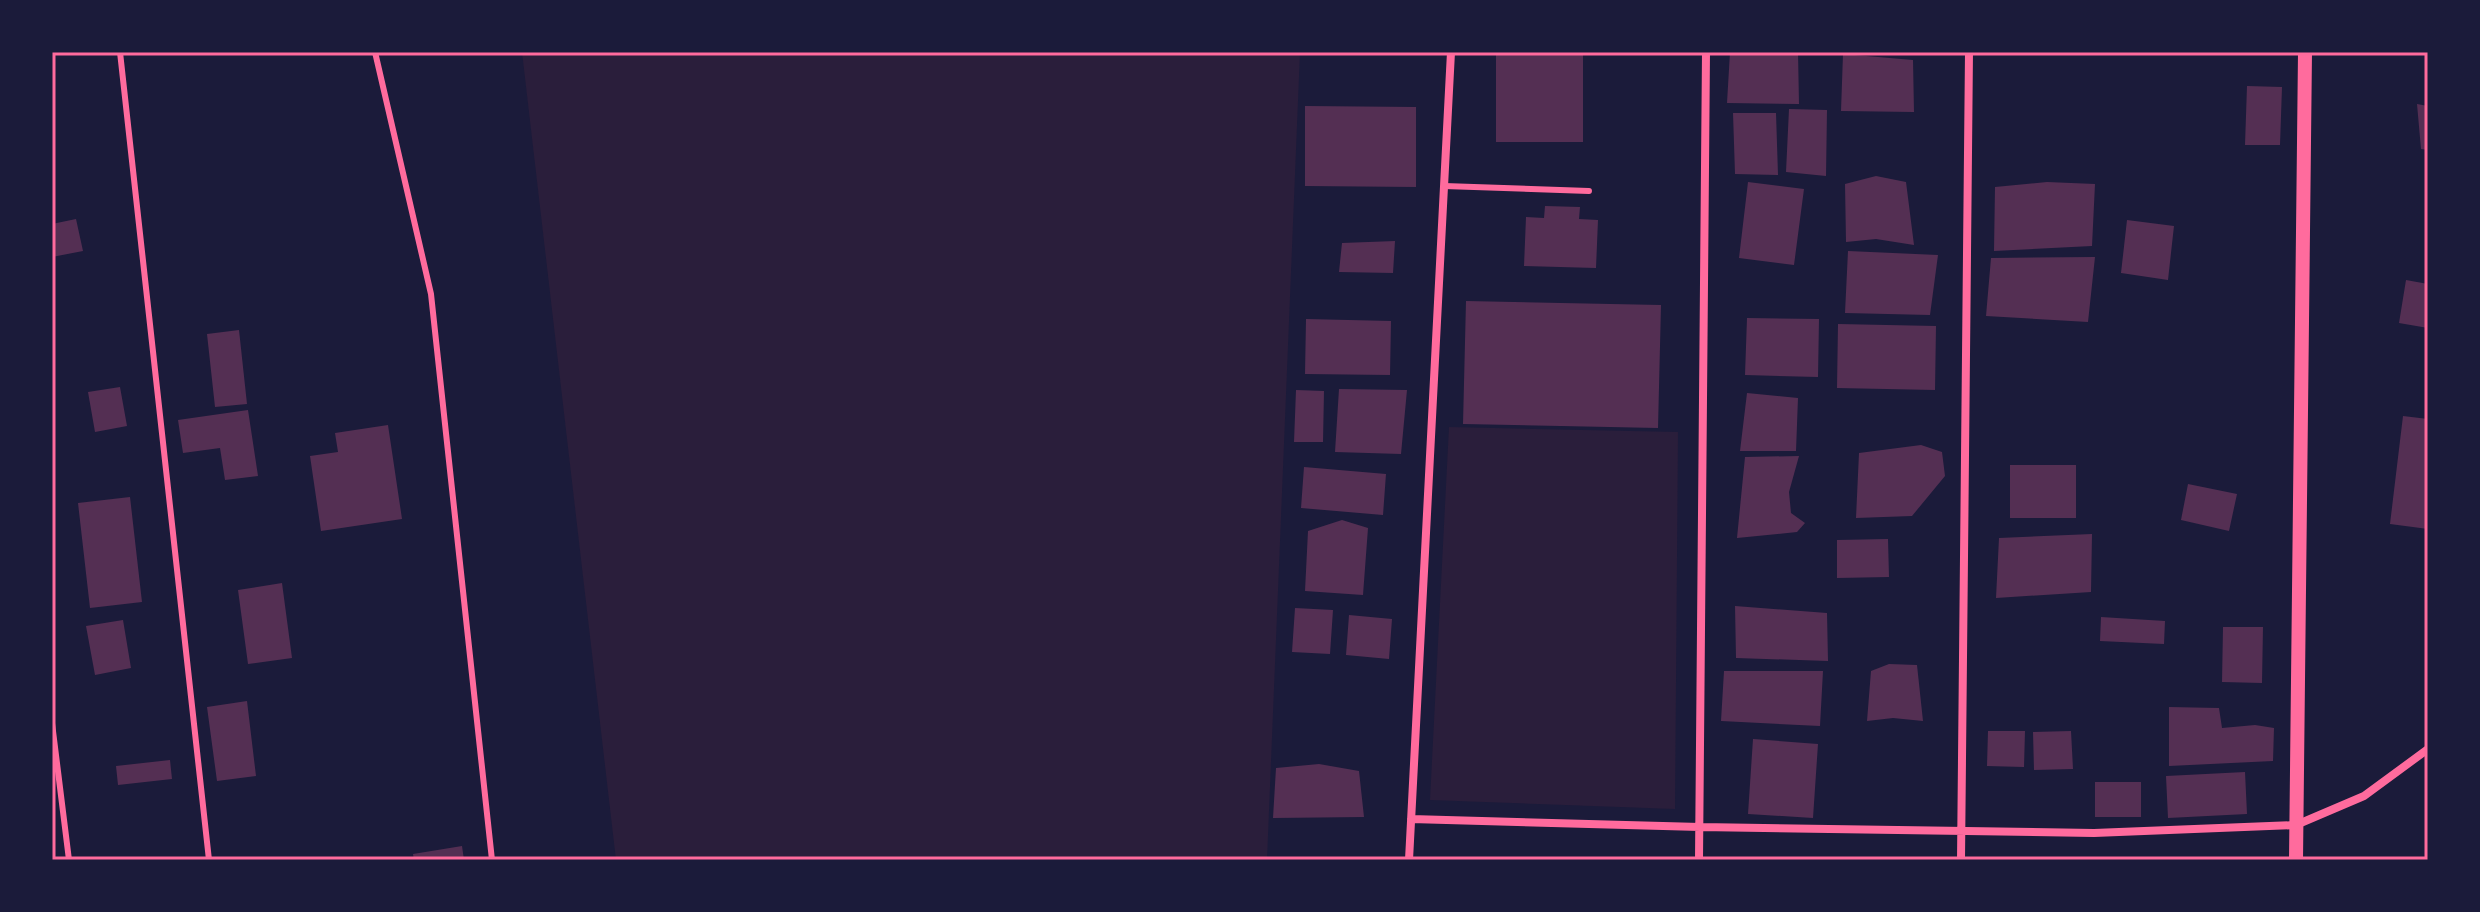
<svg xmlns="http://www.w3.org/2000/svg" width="2480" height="912" font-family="Lora,serif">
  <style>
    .green { fill: #2a1e3b }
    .building { fill: #542f53 }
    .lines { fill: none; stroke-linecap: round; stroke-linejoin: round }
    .service { stroke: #ff6b9d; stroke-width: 6 }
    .minor { stroke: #ff6b9d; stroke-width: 8 }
    .tertiary { stroke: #ff6b9d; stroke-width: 14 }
    .neatline { fill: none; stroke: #ff6b9d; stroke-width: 3 }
  </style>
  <rect width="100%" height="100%" fill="#1b1b3a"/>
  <path class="green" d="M522 52H1300L1267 860H616Z
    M1449 427 1678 432 1675 809 1430 800Z"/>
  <path class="building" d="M1496 52H1583V142H1496Z
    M1730 52H1798L1799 104 1727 103Z
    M1843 54 1913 60 1914 112 1841 111Z
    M2247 86 2282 87 2280 145H2245Z
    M2417 104 2428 106V150L2421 149Z
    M1305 106 1416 107V187L1305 186Z
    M1789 109 1827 110 1826 176 1786 172Z
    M1733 113H1776L1778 175 1735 174Z
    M1876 176 1906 182 1914 245 1876 239 1846 242 1845 184Z
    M1748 182 1804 189 1794 265 1739 258Z
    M2047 182 2095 184 2092 246 1994 251 1995 187Z
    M1545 206 1580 207 1579 219 1598 220 1596 268 1524 266 1526 217 1544 218Z
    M76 219 83 251 52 257V224Z
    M2127 220 2174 226 2168 280 2121 273Z
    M1395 241 1393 273 1339 272 1342 243Z
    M1848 251 1938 255 1930 315 1845 313Z
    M2095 257 2088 322 1986 316 1991 258Z
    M2406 280 2428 284V328L2399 323Z
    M1466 301 1661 305 1658 428 1463 424Z
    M1747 318 1819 319 1818 377 1745 375Z
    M1306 319 1391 321 1390 375 1305 374Z
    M1838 324 1936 326 1935 390 1837 388Z
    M239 330 247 404 215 407 207 334Z
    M120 387 127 426 95 432 88 392Z
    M1339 389 1407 390 1401 454 1335 452Z
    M1296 390 1324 391 1323 442H1294Z
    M1747 393 1798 398 1796 451H1740Z
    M248 410 258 476 225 480 220 448 183 453 178 420Z
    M2403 416 2428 419V529L2390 524Z
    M388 425 402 519 321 531 310 456 338 452 335 433Z
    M1921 445 1942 452 1945 476 1912 516 1856 518 1859 453Z
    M1799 456 1789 492 1791 513 1805 523 1797 532 1737 538 1745 457Z
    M2010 465H2076V518H2010Z
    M1304 467 1386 474 1383 515 1301 508Z
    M2188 484 2237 494 2229 531 2181 520Z
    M130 497 142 602 90 608 78 503Z
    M1342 520 1368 528 1363 595 1305 591 1308 531Z
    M2092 534 2091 592 1996 598 1999 538Z
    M1888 539 1889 577 1837 578V540Z
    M282 583 292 658 248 664 238 590Z
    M1735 606 1827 613 1828 661 1736 658Z
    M1295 608 1333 610 1330 654 1292 652Z
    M1349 615 1392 619 1389 659 1346 655Z
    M2101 617 2165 621 2164 644 2100 641Z
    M123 620 131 668 95 675 86 626Z
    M2223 627H2263L2262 683 2222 682Z
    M1889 664 1917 665 1923 721 1893 718 1867 721 1871 671Z
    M1724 671H1823L1820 726 1721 721Z
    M247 701 256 776 217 781 207 707Z
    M2169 707 2219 708 2222 728 2255 725 2274 728 2273 761 2169 766Z
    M1988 731H2025L2024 767 1987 766Z
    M2071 731 2073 769 2034 770 2033 732Z
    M1753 739 1818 744 1813 818 1748 814Z
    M170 760 172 779 118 785 116 766Z
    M1319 764 1359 771 1364 817 1273 818 1276 768Z
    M2245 772 2247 814 2168 818 2166 776Z
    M2095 782H2141V817H2095Z
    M462 846 464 860H414L413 854Z"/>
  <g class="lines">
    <path class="service" d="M120 52 209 860
      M375 52 431 294 492 860
      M1444 186 1589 191
      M52 723 69 860"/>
    <path class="minor" d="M1411 819 1700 827 2094 833 2296 825 2364 796 2428 749
      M1409 860 1451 52
      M1699 860 1706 52
      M1961 860 1969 52"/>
    <path class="tertiary" d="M2296 860 2305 52"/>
  </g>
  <rect width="2480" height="912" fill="none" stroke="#1b1b3a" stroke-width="108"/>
  <rect x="54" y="54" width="2372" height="804" class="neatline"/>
</svg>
